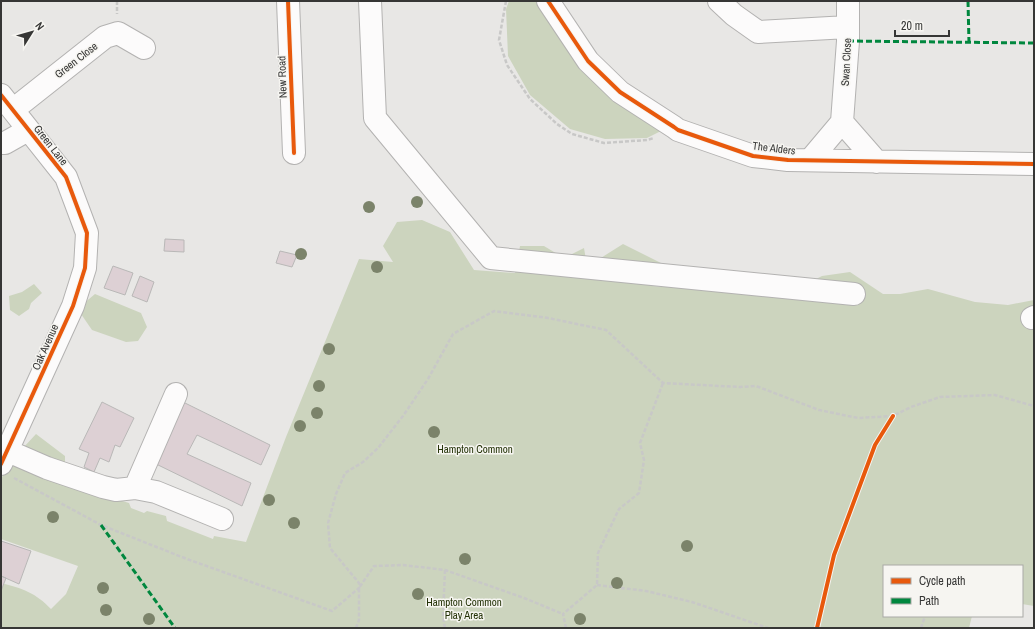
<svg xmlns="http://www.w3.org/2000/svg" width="1035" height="629" font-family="'Archivo Narrow',sans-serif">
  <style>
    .green { fill: #ccd4be }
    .building { fill: #ddd0d4; stroke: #b9b8b7 }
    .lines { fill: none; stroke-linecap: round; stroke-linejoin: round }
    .minor-casing { stroke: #b3b2b1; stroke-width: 24 }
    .path { stroke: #c8c8c7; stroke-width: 2.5; stroke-dasharray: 4 2; stroke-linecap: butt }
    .minor { stroke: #fcfbfb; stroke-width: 22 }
    .quiet { stroke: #00873e; stroke-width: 3; stroke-dasharray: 6 3; stroke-linecap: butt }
    .cycleway-casing { stroke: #f6f5f1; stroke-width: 6 }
    .cycleway { stroke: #e8590c; stroke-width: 4 }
    .tree { fill: #7b836a }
    .labels { text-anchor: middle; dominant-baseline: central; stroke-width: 3; stroke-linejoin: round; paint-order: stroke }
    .street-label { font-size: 11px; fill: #363635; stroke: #f6f5f1 }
    .park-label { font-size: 11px; fill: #223105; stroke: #f6f5f1 }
  </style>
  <rect width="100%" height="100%" fill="#e8e7e5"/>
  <path class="green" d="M509 1H536L586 72 663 130 647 138 605 139 570 129 530 95 508 56 506 9Z
    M422 220 450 232 474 270 515 273 520 246H544L564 258 584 248 586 260 596 261 623 244 661 263 652 286 664 287 681 266 776 280 778 298 800 300 802 286 822 276 850 272 883 294H900L928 289 975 302 1008 305 1034 300V606L1022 604V566H884V616H972L969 628H1V583C22 588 36 593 51 609L66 594 78 566 1 539V479L10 462 36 434 65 456V468L106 498 117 502 119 500 129 503 131 508 144 513 147 511 166 516 167 521 213 539 214 536 246 542 286 437 359 259 393 262 383 246 397 222Z
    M34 284 42 293 31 303 29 309 19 316 10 310 9 296 22 292Z
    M95 294 141 313 147 327 138 341 126 342 92 330 81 314 83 304Z"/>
  <path class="building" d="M165 239 184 240V252L164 251Z
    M280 251 297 255 292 267 276 263Z
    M113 266 133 273 125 295 104 288Z
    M140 276 154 282 147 302 132 296Z
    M102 402 134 418 120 447 115 445 109 462 100 458 94 472 84 467 89 453 79 449Z
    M183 402 270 445 261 465 197 435 187 454 251 483 242 506 152 462Z
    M1 541 31 551 19 584 1 576Z
    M1 576 6 578 1 591Z"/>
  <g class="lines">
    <g class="minor-casing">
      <path id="minor" d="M288 1 294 153
        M370 1 375 118 491 258 854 294
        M548 1 588 61 620 92 674 127 678 130 753 156 788 160 1034 164
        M719 1 734 15 758 32 848 27
        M848 1V41L842 122 877 162
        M1 95 66 177 87 233 85 268 73 306 1 464
        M14 109 105 37 118 33 144 48
        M1 143H5L28 130
        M810 160 842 122
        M1032 318 1034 317
        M1 448 47 468 103 487 116 490 135 488 156 492 222 519
        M135 488 176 394"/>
    </g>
    <path class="path" d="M117 1V14
      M506 1 499 40 507 65 530 99 557 124 572 134 604 143 647 140 654 138
      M14 478 101 525 187 559 332 611 359 588V583L330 548 328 523 336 494 345 473 363 462 378 448 403 416 428 379 453 334 494 311 548 318 606 330 663 383 740 387 756 386 819 410 858 418 893 416 911 407 940 397 995 395 1034 406
      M445 570 443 616 445 628
      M597 585 646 591 692 602 768 628
      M356 628 359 620V588L374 566 403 565 445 570 524 598 563 614
      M566 628 563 614 597 585 598 553 619 509 639 493 644 460 640 443 663 383
      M921 628 925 616"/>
    <use href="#minor" class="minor"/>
    <path class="quiet" d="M968 1 969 43
      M848 41 1034 43
      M101 525 175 628"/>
    <g class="cycleway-casing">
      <path id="cycleway" d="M288 1 294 153
        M548 1 588 61 620 92 674 127 678 130 753 156 788 160 1034 164
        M1 95 66 177 87 233 85 268 73 306 1 464
        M817 628 834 555 875 445 893 416"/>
    </g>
    <use href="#cycleway" class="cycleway"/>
  </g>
  <g class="tree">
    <circle cx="417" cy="202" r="6"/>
    <circle cx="369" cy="207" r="6"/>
    <circle cx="301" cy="254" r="6"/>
    <circle cx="377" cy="267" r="6"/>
    <circle cx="329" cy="349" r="6"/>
    <circle cx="319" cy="386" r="6"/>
    <circle cx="317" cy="413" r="6"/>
    <circle cx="300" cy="426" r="6"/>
    <circle cx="434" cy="432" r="6"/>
    <circle cx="269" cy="500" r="6"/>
    <circle cx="53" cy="517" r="6"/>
    <circle cx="294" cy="523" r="6"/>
    <circle cx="687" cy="546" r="6"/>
    <circle cx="465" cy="559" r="6"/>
    <circle cx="617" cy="583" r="6"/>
    <circle cx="103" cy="588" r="6"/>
    <circle cx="418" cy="594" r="6"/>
    <circle cx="106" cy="610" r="6"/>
    <circle cx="149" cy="619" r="6"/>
    <circle cx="580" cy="619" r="6"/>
  </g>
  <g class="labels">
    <g class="street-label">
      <text transform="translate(76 60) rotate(-38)">Green Close</text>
      <text transform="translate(846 62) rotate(-87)">Swan Close</text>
      <text transform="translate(282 77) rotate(-92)">New Road</text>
      <text transform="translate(51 145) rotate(52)">Green Lane</text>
      <text transform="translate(774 148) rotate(7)">The Alders</text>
      <text transform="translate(45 347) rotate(-66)">Oak Avenue</text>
    </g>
    <g class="park-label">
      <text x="475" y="449">Hampton Common</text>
      <text x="464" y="602">Hampton Common<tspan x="464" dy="13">Play Area</tspan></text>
    </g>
  </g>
  <rect width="1035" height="629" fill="none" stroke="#363635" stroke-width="4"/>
  <rect x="883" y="565" width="140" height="52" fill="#f6f5f1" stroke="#a9a9a6"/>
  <rect x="891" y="578" width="20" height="6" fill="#e8590c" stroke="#a9a9a6"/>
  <text x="919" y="585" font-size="12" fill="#363635">Cycle path</text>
  <rect x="891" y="598" width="20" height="6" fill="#00873e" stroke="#a9a9a6"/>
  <text x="919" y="605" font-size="12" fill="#363635">Path</text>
  <g transform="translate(32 32) rotate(53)" stroke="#f6f5f1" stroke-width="3" paint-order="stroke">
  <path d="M0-3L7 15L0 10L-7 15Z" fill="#363635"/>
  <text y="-6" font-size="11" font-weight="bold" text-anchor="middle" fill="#363635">N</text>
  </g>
  <path d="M895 30v6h54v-6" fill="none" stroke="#363635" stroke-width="2"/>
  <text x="901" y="30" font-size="12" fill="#363635" stroke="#f6f5f1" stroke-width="3" paint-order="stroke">20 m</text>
</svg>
